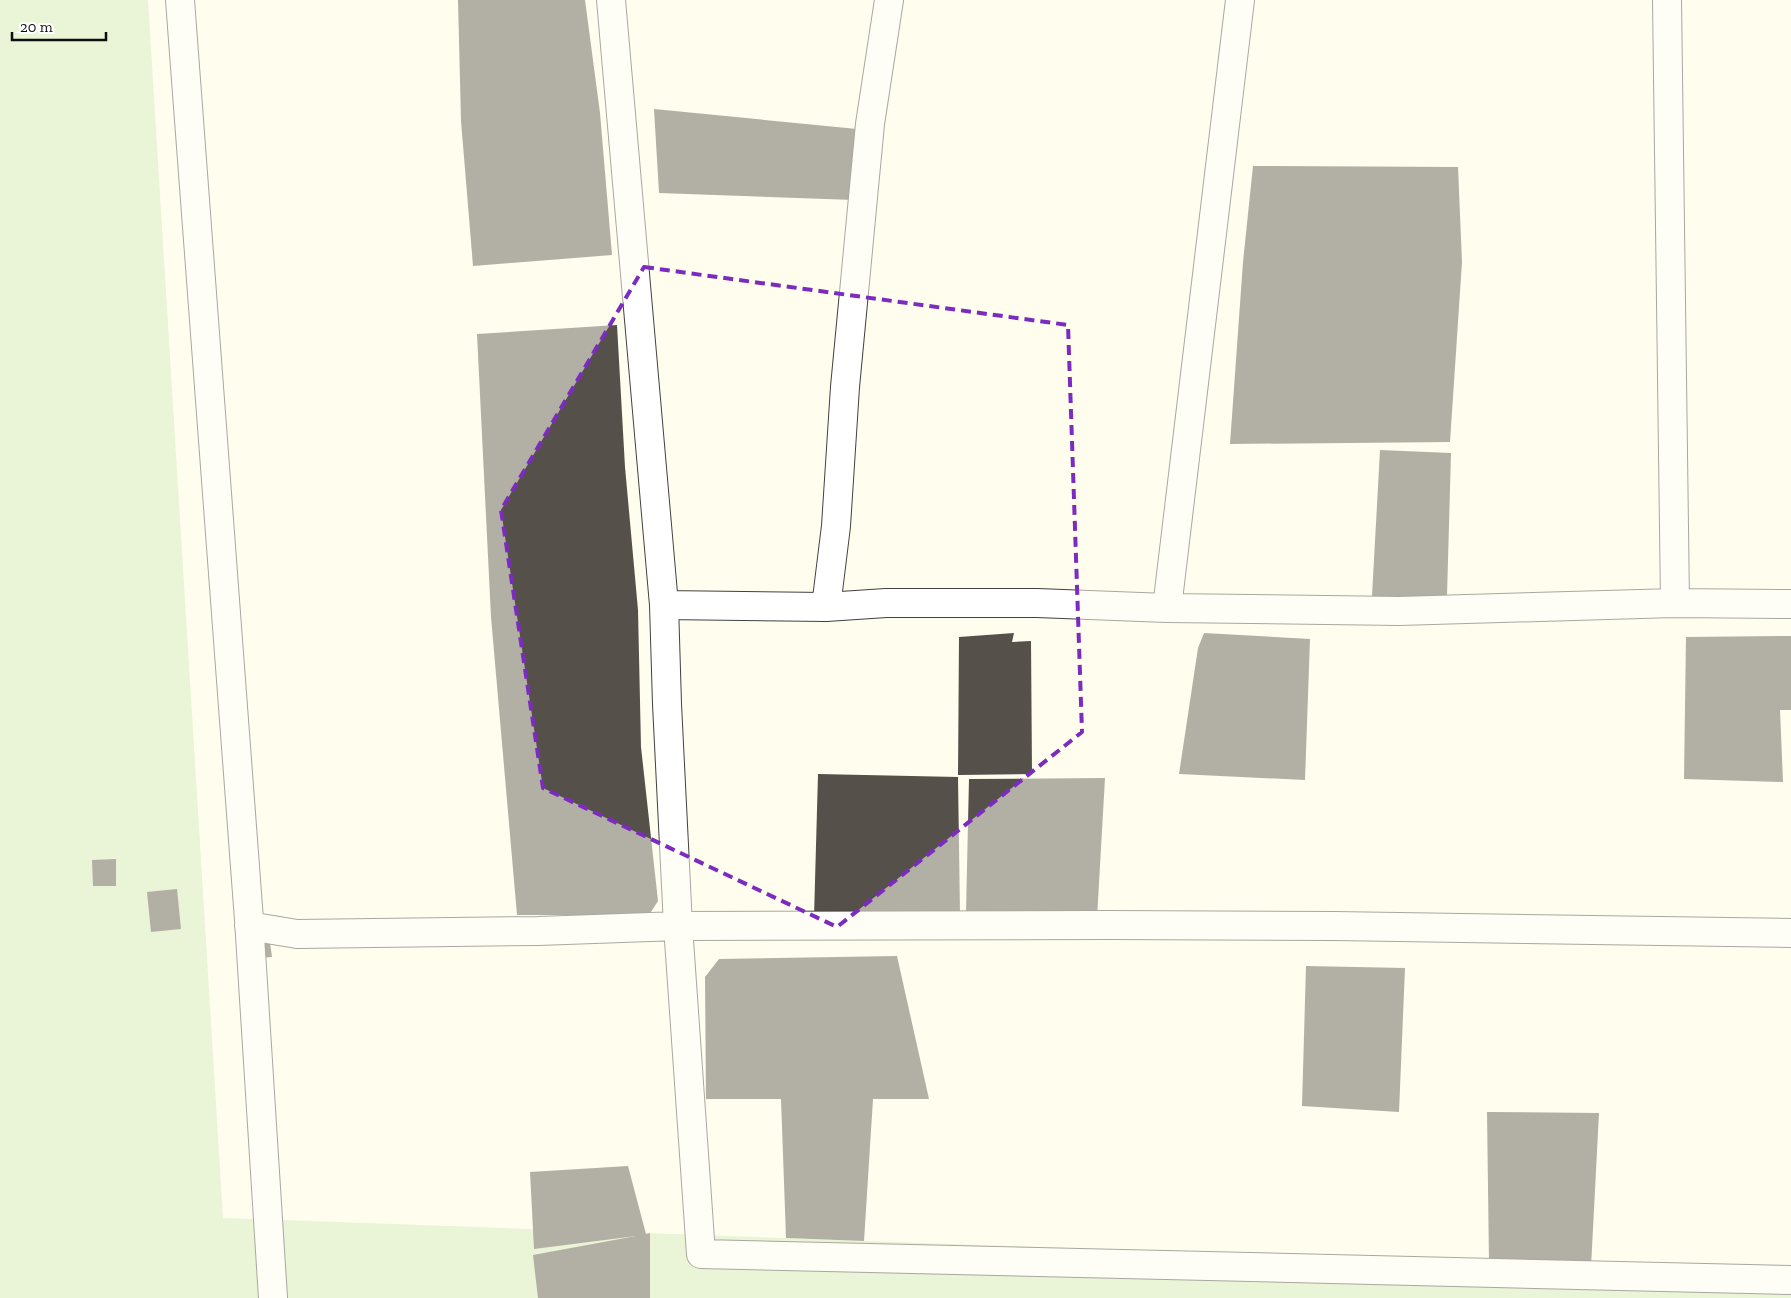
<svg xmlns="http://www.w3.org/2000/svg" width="1791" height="1298" font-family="'Zilla Slab',serif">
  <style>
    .green { fill: #ceeab8 }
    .building { fill: #56504a }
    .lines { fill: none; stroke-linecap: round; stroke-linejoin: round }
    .street-casing { stroke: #414141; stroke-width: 30 }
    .street { stroke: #fff; stroke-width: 28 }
    .marked { fill: none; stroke: #7b2cbf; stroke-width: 4; stroke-dasharray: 10 6; stroke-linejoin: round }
  </style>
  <rect width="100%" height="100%" fill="#fffdee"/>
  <path class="green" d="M0 0H148L223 1218 1791 1274V1298H0Z"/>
  <path class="building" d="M458 0H585L600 113 612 255 473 266 461 121Z
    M654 109 857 129 854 200 659 193Z
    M1253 166 1458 167 1462 262 1450 442 1230 444 1243 262Z
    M617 325 625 467 638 610 641 747 658 901 649 915H517L491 617 477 334Z
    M1380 450 1451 453 1447 596H1372Z
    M1014 633 1012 642 1031 641 1032 774 958 775 959 637Z
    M1204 633 1310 639 1305 780 1179 774 1198 648Z
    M1791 636V710H1780L1783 782 1684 779 1686 637Z
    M818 774 958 777 960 914 814 917Z
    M1105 778 1097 918 966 912 969 779Z
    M116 859V886H93L92 860Z
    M177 889 181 929 151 932 147 892Z
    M257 935H269L272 957 259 958Z
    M897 956 929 1099H873L864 1241 786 1238 781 1099H706L705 977 719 959Z
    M1306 966 1405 968 1399 1112 1302 1106Z
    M1487 1112 1599 1113 1591 1267 1489 1263Z
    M628 1166 646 1234 650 1233V1298H538L533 1255 636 1236 534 1249 530 1172Z"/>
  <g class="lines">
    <g class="street-casing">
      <path id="street" d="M180 0 249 920 273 1298
        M611 0 664 605
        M1667 0 1675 603
        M1791 604 1675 603 1399 611 1167 608 1037 603H886L826 607 664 605 667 704 678 926 701 1254 1791 1280
        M826 607 836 526 845 387 870 124 889 0
        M1167 608 1240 0
        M249 926 297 934 538 931 678 926 1108 925 1334 926 1791 933"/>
    </g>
    <use href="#street" class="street"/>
  </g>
  <path d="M0 0H1791V1298H0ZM644 267 1068 325 1082 732 837 927 543 788 501 510Z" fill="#fffdee" fill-opacity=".55" fill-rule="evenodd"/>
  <path class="marked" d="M644 267 1068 325 1082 732 837 927 543 788 501 510Z"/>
  <path d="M12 32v8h94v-8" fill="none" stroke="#0e0e0e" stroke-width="2.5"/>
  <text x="20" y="32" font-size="15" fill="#0e0e0e" stroke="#ffffff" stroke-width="4" paint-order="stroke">20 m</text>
</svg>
